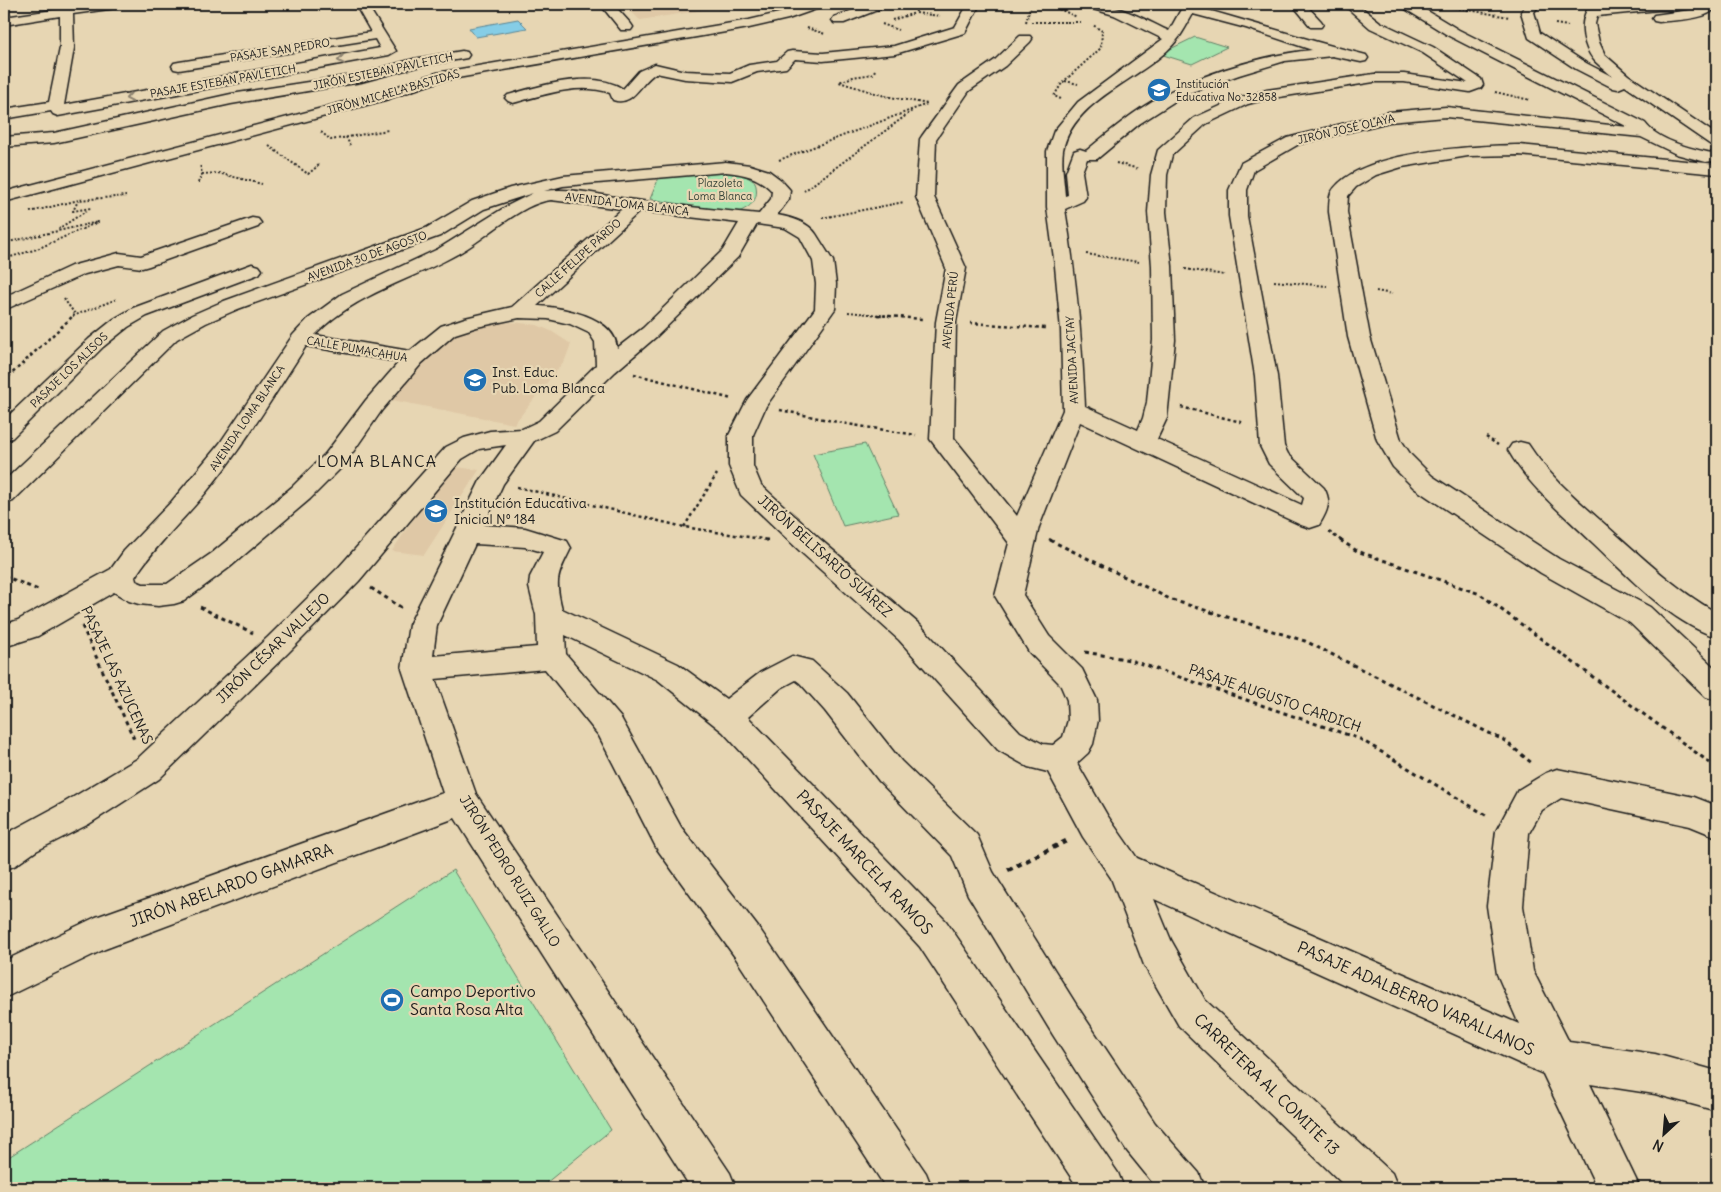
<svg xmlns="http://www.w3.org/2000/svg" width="1721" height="1192" font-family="Delius,sans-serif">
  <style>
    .built { fill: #dfc8a6 }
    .green { fill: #a4e5af; stroke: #608066 }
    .water { fill: #85cde6; stroke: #5b8695 }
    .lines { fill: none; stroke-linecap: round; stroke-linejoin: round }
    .minor-casing { stroke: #1c1c1c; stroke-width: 3 }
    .path-far3 { stroke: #1c1c1c; stroke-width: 2; stroke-dasharray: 2 2; stroke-linecap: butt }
    .path-far2 { stroke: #1c1c1c; stroke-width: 2.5; stroke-dasharray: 3 3; stroke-linecap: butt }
    .path-far1 { stroke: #1c1c1c; stroke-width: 3; stroke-dasharray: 4 4; stroke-linecap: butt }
    .path { stroke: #1c1c1c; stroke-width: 4.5; stroke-dasharray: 5 5; stroke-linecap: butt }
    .minor { fill: #e7d6b3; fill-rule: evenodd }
    .oneway { stroke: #8c826f }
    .labels { text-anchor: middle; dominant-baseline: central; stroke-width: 4.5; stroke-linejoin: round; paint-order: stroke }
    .far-street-label { font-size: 11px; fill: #1c1c1c; stroke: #e7d6b3 }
    .far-poi-label { font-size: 11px; fill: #1c1c1c; stroke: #e7d6b3; text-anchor: start }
    .far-park-label { font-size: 11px; fill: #374439; stroke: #e7d6b3 }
    .poi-label { font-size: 14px; fill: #1c1c1c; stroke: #e7d6b3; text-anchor: start }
    .street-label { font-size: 14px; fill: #1c1c1c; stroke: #e7d6b3 }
    .quarter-label { font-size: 16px; letter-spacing: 1px; fill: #1c1c1c; stroke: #e7d6b3 }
    .near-street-label { font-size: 16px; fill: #1c1c1c; stroke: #e7d6b3 }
    .near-poi-label { font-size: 16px; fill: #1c1c1c; stroke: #e7d6b3; text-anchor: start }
  </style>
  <rect width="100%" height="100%" fill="#e7d6b3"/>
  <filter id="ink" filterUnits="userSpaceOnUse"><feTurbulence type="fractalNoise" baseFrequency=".02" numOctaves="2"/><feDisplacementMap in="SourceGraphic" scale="10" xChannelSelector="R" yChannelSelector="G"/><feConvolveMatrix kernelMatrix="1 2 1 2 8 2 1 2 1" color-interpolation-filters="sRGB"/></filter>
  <g filter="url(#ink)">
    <path class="built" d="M623 4H743L640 20Z
      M512 322 537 325 551 331 571 344 565 360 514 424 387 399 429 340 459 328Z
      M449 466 479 470 424 555 392 551Z"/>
    <path class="green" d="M1195 37 1227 47 1192 64 1160 54Z
      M663 168 738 171 755 182C760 199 752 207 736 213L650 199Z
      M865 444 898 514 843 526 813 454Z
      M453 870 611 1130 540 1188H4V1160Z"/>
    <path class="water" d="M518 19 527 28 476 37 469 28Z"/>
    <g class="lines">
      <g class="minor-casing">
        <path id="minor" d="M60 4H72V7L92 4H122L116 8 73 14 74 48 64 105 380 48 375 39 179 70 174 69 172 66 174 63 179 62 371 32 355 4H396L395 7 371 11 396 51 389 55 58 116 53 114 51 111 4 119V109L49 102 60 48V16L4 25V17L60 9Z
          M600 4H613L631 24 633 27 631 30H621Z
          M805 4H823L822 7 788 19 749 28 440 81 385 100 4 202V192L375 94 437 73 749 20 779 13Z
          M869 4H886L885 7 844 23H834L832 20 834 17Z
          M968 4H980L965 33 895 54 823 61 795 59 786 68 757 72 732 82 685 79 656 73C640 82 634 107 613 100L610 93C579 82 543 95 513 103L508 101 505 98 508 95C539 86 594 69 623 89L639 71 655 64 685 71 730 73 749 65 777 61 787 52 792 51 823 53 894 46 955 27Z
          M1085 4C1120 4 1139 17 1169 31L1184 4H1196V7C1253 22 1309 41 1366 55L1368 58 1366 61 1361 62 1332 56 1285 61 1239 75 1186 94 1139 124 1097 159H1087L1082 172 1086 197 1083 201 1065 209C1076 275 1082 340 1085 406L1138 430 1143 418 1147 402 1153 340 1152 266 1148 212 1151 175 1158 150 1194 118 1238 98 1267 90 1374 74H1404L1468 83 1423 53 1370 28 1343 4H1357L1380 22 1433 47 1481 79 1483 85 1481 88 1470 92 1404 82H1374L1267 99 1248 104 1206 124 1172 155 1167 175 1166 212 1172 266 1175 340 1167 418 1157 439 1302 505 1304 498 1269 464 1260 446 1255 376 1229 216V190L1241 163 1287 138 1389 112 1446 107 1628 127 1449 36 1402 7 1401 4H1416L1459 30 1645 123C1657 140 1692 149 1712 153L1714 157 1712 161 1706 162 1676 154 1641 137 1446 117 1389 122 1299 144 1254 170 1247 190V216L1277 376 1284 446 1288 454 1324 488C1332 502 1327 512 1319 525L1310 528 1301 525 1080 422 1039 527 1023 595 1049 636 1082 669 1097 700 1098 720 1093 744 1088 753 1077 763 1107 815 1137 858 1519 1024 1497 974 1487 906 1496 831 1518 790 1546 773 1557 769 1694 797 1717 806V837L1690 826 1561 798 1542 810 1529 833 1523 906 1533 971 1569 1042 1655 1054 1717 1071V1111L1655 1094 1590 1084 1640 1188H1597L1543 1074 1154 899 1171 940 1205 1000 1392 1173 1398 1188H1347L1179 1026 1144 965 1111 878 1083 837 1048 772 1028 767 998 750 899 640 803 554 741 495 729 466V435L747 400 815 309 816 284 813 261 800 237 785 228 757 224 738 257 657 336 615 372 555 431 534 441 503 484 484 525 525 528 567 541 571 548C558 575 554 578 562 609L678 664 726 699 761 672 792 656 812 661 847 693 901 761 977 835 993 872 1079 1009 1155 1123 1199 1173 1205 1188H1157L1127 1151 1053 1035 968 895 952 856 879 781 825 711 800 683 796 680 781 688 748 717 946 921 1118 1173 1124 1188H1078L920 947 723 732 658 680 565 635 566 654 621 718 681 827 761 931 926 1173 932 1188H886L735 957 657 849 599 736 545 669 435 679 476 794 730 1173 736 1188H691L455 818 105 949 4 998V961L96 917 443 793 402 669 409 625 480 481 506 445 479 449 462 459 359 581 288 653 159 779 89 824 36 851 16 865 4 870V835L65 802 137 759 268 637 339 567 446 447 464 438 490 431 522 429 539 421 596 365 595 342 589 333 570 324 548 319 519 318 477 327 455 334 422 363 382 410 344 465 310 499 230 567 184 601 174 604 158 606 139 604 129 601 114 592 38 636 4 647V625L18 620 111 569 124 551 172 501 220 443 293 335 308 319 342 294 438 249 507 206 533 193 484 209 440 236 238 309 206 323 177 339 13 501 4 504V481L163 331 192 315 224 301 426 228 472 201 510 188 563 176 726 162 750 165 769 171 781 180 790 190 789 199 777 215C790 217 808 222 816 234L833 261 836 284 835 309 766 406 753 435V466L761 485 821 540 919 624 1020 732 1043 744 1053 745 1063 737 1068 720 1067 700 1060 684 1029 652 995 596 1009 543 930 439 936 322 946 268 916 197 920 139 922 136 959 85 995 60 1020 36H1030L1032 39 1030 42 1005 66 969 91 936 139 934 197 966 268 956 322 954 438 1017 516 1063 410 1061 330 1055 266 1047 207V151L1054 131 1078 102 1163 39 1114 15 1086 7ZM1193 14 1246 28 1312 50C1269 54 1216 70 1177 88 1143 103 1114 128 1086 151L1080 149 1074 151 1066 172 1068 195 1065 196C1064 182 1061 164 1063 150 1074 97 1146 79 1177 40 1183 33 1188 22 1193 14ZM726 172C745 174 759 177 772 191L771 199 759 214C715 210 670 205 627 199 600 195 571 187 544 191L563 186ZM551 200 622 209 512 307 465 318 441 326 410 351 315 335C355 293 413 280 461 252 487 237 522 203 551 200ZM640 211 739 223 723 250 643 328 617 348C615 317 562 307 537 306ZM306 346 399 362 366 400 326 453 292 487 212 553 167 584H143L136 581 135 577C156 544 187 517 211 486 246 442 275 394 306 346ZM475 544 525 547 543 552 530 577 529 587 536 615 537 647 433 656 437 625Z
          M1292 4H1305L1321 21 1323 24 1321 27H1311Z
          M1527 4H1540L1534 12 1540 33 1586 63 1613 77C1607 71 1599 66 1594 60 1583 47 1579 24 1587 10L1645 4H1704L1713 6 1714 9C1706 20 1673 20 1659 22L1654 21 1652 18 1654 15 1691 10H1659L1597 16 1595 24 1599 42 1605 55 1628 75 1717 135V147L1711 145 1625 86 1618 89 1613 88 1576 69 1529 38 1521 12Z
          M462 51 467 52 469 55 467 58 416 67 361 82 231 104 54 143 4 147V137L54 133 231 94 360 74 414 59Z
          M1519 145 1717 164V174L1519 155 1468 156 1402 167 1376 175 1356 187 1348 196 1347 212 1370 337 1401 440 1411 455 1432 476 1559 559 1650 607 1717 670V700L1706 697 1630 623 1541 573 1414 488 1393 467 1377 440 1348 337 1329 212C1329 206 1329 198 1331 193 1356 150 1474 146 1519 145Z
          M252 218 258 219 261 223 258 227 149 266 142 268 119 265 85 274 4 310V297L71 266 119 253 141 256Z
          M252 264 259 266 262 270 259 274 147 316 128 327 103 347 12 438 4 440V420L89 339 114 319 133 308Z
          M1520 442 1528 444C1550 478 1579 501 1608 527 1643 558 1676 590 1717 613V637C1672 624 1627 575 1593 543 1562 513 1530 488 1508 450L1512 444Z"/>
      </g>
      <path class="path-far3" d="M902 4 918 7 915 13 940 16
        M1048 4 1077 17
        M1451 7 1509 17
        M892 20 915 13
        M1026 22 1031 4
        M1031 22H1082
        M882 24 898 30
        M1555 24 1568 26
        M807 28 825 34
        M875 70 873 74 853 77 839 82 885 96 928 104
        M1065 81 1078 84
        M1495 92 1530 100
        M1061 99 1054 96 1062 83 1101 48 1102 31 1093 25
        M321 132 331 140 388 130
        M346 137 350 145
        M269 146 308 174 319 165
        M779 160 927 104
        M1116 163 1139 169
        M202 174 218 173 262 184
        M198 183 202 174 200 164
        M804 191 912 111
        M30 212 79 200 126 196
        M822 218 904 202
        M58 229 91 208 73 211 78 201
        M4 243 98 222 37 249 4 259
        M1086 254 1139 262
        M1185 269 1225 275
        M1274 281 1327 286
        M1376 291 1392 294
        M64 299 75 314
        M848 312 890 316
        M73 316 117 299"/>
      <path class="path-far2" d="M877 315 922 319
        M970 323 1046 328
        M634 374 732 399
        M4 381 74 315
        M1181 407 1245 423
        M780 410 847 424 916 435
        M1486 437 1498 445
        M517 487 684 527 768 540
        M684 527 717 474
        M1329 532 1342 541
        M1049 539 1053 541"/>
      <path class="path-far1" d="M766 540H768
        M1050 540 1172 600 1305 641 1505 741 1533 764
        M1340 540 1357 551 1480 594 1717 768
        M4 576 41 591
        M371 588 402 608
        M200 607 253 633
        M82 626 135 741
        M1085 652 1130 660 1360 739 1489 817"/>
      <path class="path" d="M1008 870 1070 839"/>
      <use href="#minor" class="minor"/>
    </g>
    <defs><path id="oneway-chevron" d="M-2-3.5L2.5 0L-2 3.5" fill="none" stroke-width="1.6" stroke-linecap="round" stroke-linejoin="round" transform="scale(1.25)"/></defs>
    <g class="oneway">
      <use href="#oneway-chevron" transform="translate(341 60) rotate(170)"/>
      <use href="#oneway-chevron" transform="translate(129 98) rotate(170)"/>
    </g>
  </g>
  <defs>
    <g id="school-disc" transform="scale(1.25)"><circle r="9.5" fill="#1f6fb2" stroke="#e7d6b3"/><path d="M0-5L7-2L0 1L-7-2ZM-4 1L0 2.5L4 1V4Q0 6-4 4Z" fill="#fff"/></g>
    <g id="stadium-disc" transform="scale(1.25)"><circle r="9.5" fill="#1f6fb2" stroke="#e7d6b3"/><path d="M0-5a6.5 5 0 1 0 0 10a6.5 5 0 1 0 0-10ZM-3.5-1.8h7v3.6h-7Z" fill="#fff"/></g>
  </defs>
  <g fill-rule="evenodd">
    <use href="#school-disc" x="1159" y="90"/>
    <use href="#school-disc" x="475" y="380"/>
    <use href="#school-disc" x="436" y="511"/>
    <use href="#stadium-disc" x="392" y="1000"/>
  </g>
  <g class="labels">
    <g class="far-street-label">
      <text transform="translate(280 50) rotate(-9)">PASAJE SAN PEDRO</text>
      <text transform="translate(383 71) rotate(-12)">JIRÓN ESTEBAN PAVLETICH</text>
      <text transform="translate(223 81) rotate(-10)">PASAJE ESTEBAN PAVLETICH</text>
      <text transform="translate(393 92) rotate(-16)">JIRÓN MICAELA BASTIDAS</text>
      <text transform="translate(1346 129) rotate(-13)">JIRÓN JOSÉ OLAYA</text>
      <text transform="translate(627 204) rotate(7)">AVENIDA LOMA BLANCA</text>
      <text transform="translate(367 256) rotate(-20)">AVENIDA 30 DE AGOSTO</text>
      <text transform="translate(578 258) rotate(-42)">CALLE FELIPE PARDO</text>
      <text transform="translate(950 310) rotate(-84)">AVENIDA PERÚ</text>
      <text transform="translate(357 349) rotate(10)">CALLE PUMACAHUA</text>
      <text transform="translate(1072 360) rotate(-93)">AVENIDA JACTAY</text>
      <text transform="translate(69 370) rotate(-44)">PASAJE LOS ALISOS</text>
      <text transform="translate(247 418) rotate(-56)">AVENIDA LOMA BLANCA</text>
    </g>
    <g class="far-poi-label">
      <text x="1176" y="84">Institución<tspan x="1176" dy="13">Educativa No. 32858</tspan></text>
    </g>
    <g class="far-park-label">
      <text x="720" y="183">Plazoleta<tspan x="720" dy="13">Loma Blanca</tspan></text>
    </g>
    <g class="poi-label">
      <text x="492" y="372">Inst. Educ.<tspan x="492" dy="16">Pub. Loma Blanca</tspan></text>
      <text x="454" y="503">Institución Educativa<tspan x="454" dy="16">Inicial Nº 184</tspan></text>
    </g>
    <g class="street-label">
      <text transform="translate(825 556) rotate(42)">JIRÓN BELISARIO SUÁREZ</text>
      <text transform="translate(273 648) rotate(-44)">JIRÓN CÉSAR VALLEJO</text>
      <text transform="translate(117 675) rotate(65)">PASAJE LAS AZUCENAS</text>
      <text transform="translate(1275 698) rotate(19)">PASAJE AUGUSTO CARDICH</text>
      <text transform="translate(510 871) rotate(58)">JIRÓN PEDRO RUIZ GALLO</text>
    </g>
    <g class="quarter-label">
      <text x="377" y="461">LOMA BLANCA</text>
    </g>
    <g class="near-street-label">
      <text transform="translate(865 862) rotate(47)">PASAJE MARCELA RAMOS</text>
      <text transform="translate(231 885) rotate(-20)">JIRÓN ABELARDO GAMARRA</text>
      <text transform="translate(1416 998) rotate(24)">PASAJE ADALBERRO VARALLANOS</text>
      <text transform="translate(1267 1084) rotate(44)">CARRETERA AL COMITE 13</text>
    </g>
    <g class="near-poi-label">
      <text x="410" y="991">Campo Deportivo<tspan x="410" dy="18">Santa Rosa Alta</tspan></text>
    </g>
  </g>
  <rect width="1721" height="1192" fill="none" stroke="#e7d6b3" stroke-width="20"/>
  <rect x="10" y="10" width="1701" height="1172" fill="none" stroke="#1c1c1c" stroke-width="2" filter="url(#ink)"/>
  <g transform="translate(1664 1134) rotate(206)" stroke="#e7d6b3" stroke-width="4" paint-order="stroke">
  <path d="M0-4L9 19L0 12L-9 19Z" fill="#1c1c1c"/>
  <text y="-8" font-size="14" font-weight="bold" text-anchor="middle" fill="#1c1c1c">N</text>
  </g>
</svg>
